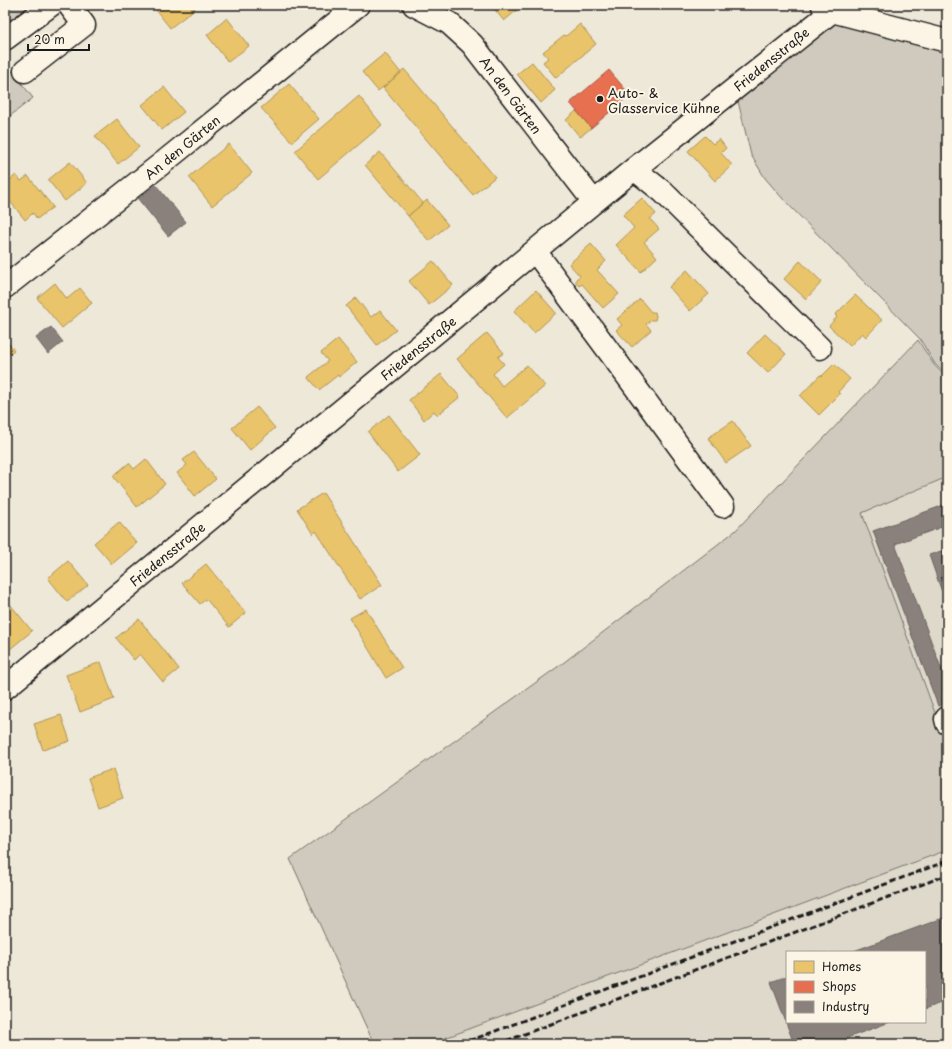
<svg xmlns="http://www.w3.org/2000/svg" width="952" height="1049" font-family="'Playpen Sans',sans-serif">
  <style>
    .built { fill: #ded9cb; fill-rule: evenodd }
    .green { fill: #cfcabd; stroke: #76736c }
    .homes { fill: #e9c46a; stroke: #ac9253 }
    .shops { fill: #e76f51; stroke: #aa5641 }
    .industry { fill: #8a817c; stroke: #69635f }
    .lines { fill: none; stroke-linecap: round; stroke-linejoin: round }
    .minor-casing { stroke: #1c1c1c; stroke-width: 25 }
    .minor { stroke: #fcf5e5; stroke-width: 22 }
    .rail { stroke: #1c1c1c; stroke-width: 3; stroke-dasharray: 6 3; stroke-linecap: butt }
    .poi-dot { fill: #1c1c1c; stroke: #fcf5e5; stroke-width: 1.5 }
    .labels { text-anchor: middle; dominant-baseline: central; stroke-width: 4; stroke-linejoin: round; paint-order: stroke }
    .street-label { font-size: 13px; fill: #1c1c1c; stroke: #fcf5e5 }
    .poi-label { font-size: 13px; fill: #1c1c1c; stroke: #fcf5e5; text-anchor: start }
  </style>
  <rect width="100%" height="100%" fill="#eee8d9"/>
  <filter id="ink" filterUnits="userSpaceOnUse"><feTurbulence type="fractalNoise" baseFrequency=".025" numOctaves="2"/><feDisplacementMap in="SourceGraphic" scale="8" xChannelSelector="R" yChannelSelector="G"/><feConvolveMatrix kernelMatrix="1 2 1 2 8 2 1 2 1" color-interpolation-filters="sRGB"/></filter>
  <g filter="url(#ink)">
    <path class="built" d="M947 477V718L938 721 861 513Z
      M947 850V1044H430ZM787 952H925V1022H787Z"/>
    <path class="green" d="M5 5H51L5 39Z
      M833 12 947 43V376L935 364 920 339 783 199 765 178 751 155 735 89Z
      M5 62 33 98 5 120Z
      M918 340 934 365 947 378V477L862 513 938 721 947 718V850L429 1044H374L290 859 563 663 735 531Z"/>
    <path class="homes" d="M152 5H192L195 9 170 28Z
      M491 5H523L504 21Z
      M227 18 249 46 228 62 207 35Z
      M580 24 596 44 556 78 543 62 548 58 543 52 564 35 566 36Z
      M385 53 401 73 378 91 362 72Z
      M532 62 555 90 541 103 517 74Z
      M404 69 495 177 473 195 383 88Z
      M289 84 319 119 292 142 261 108Z
      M164 87 184 112 162 130 142 105Z
      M359 96 382 125 318 179 295 151Z
      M576 111 591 128 580 137 566 120Z
      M117 119 139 147 118 164 95 136Z
      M705 136 713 144 719 139 726 148 721 153 732 165 715 181 688 151Z
      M229 144 252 173 212 206 189 177Z
      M380 152 423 203 408 216 365 165Z
      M70 162 87 183 65 201 48 180Z
      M16 175 21 181 28 176 53 207 37 219 33 213 25 220 5 195V184Z
      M642 198 656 214 650 219 659 229 644 242 657 257 641 272 616 245 634 228 623 215Z
      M427 200 448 225 429 241 408 216Z
      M591 244 606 261 597 270 619 294 603 308 582 284 579 286 576 283V279L580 276 569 264Z
      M433 261 453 285 429 305 409 281Z
      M800 261 822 282 806 299 784 279Z
      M687 270 709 294 690 311 669 287Z
      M55 283 67 299 80 288 92 303 62 328 37 298Z
      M536 290 556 313 534 333 514 311Z
      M855 295 882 320 866 337 862 333 850 346 829 326 837 317 835 315Z
      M356 298 371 317 380 310 396 330 377 345 346 306Z
      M640 299 651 312H655L656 316 655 320H651L646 324 651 330 632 347 616 330 622 325 617 319Z
      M487 333 504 353 498 357 504 364 493 374 502 386 527 365 545 386 507 418 457 359Z
      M765 334 786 354 768 373 747 353Z
      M5 339 14 350 5 357Z
      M338 339 357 362 339 377 338 375 319 390 308 377 328 361 321 353Z
      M834 364 850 379 838 392 840 394 819 415 800 396 820 375 822 376Z
      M441 374 460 397 437 415 434 411 424 420 409 400Z
      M257 407 275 428 250 450 232 428Z
      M389 415 420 455 398 472 368 432Z
      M733 421 751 446 726 463 708 438Z
      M194 452 216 479 195 496 177 473 187 465 183 460Z
      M146 459 165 484 137 507 113 476 129 463 134 469Z
      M323 493 382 585 360 599 316 531 313 534 297 509Z
      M119 522 137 543 112 564 94 543Z
      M68 561 88 585 67 602 48 578Z
      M206 564 246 613 229 627 206 599 200 604 182 583Z
      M5 598 32 631 9 650 5 646Z
      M366 609 402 668 386 678 350 618Z
      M139 619 179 669 163 682 140 654 134 660 116 638Z
      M101 662 114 699 80 712 66 675Z
      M61 715 70 741 43 750 34 724Z
      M113 769 123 798 98 807 88 778Z"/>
    <path class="shops" d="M609 70 630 95 591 128 570 103Z"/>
    <path class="industry" d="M156 185 186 222 168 236 138 199Z
      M51 327 63 342 48 354 36 338Z
      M947 504V525L895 544 947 684V703L938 706 873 531Z
      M947 549V591L942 592 929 555Z
      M943 918 947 928V1001L925 1009V952H851Z
      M787 976V1022H890L831 1044H794L771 982Z"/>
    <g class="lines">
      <g class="minor-casing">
        <path id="minor" d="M414 5 449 23 472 44 594 202
          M823 6 832 11 947 41
          M5 39 51 5
          M25 71 84 25 69 5
          M634 169 663 192 820 348
          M535 251 723 506
          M5 287 165 161 358 5
          M5 688 634 169 840 5
          M947 718 946 719 947 723"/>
      </g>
      <use href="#minor" class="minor"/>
      <path class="rail" d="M461 1044 947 861
        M498 1044 947 875"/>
    </g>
  </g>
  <circle class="poi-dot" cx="600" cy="99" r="4"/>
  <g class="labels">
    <g class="street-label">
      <text transform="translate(771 59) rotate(-39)">Friedensstraße</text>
      <text transform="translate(511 95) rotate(53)">An den Gärten</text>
      <text transform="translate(182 147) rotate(-39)">An den Gärten</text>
      <text transform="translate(418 348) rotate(-39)">Friedensstraße</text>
      <text transform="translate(167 554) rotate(-39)">Friedensstraße</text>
    </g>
    <g class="poi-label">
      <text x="608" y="92">Auto- &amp;<tspan x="608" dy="15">Glasservice Kühne</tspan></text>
    </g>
  </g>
  <rect width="952" height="1049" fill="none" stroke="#fcf5e5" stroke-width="20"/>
  <rect x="10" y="10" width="932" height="1029" fill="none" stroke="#1c1c1c" stroke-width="1.5" filter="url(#ink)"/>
  <rect x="786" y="951" width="140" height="72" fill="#fcf5e5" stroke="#a29e95"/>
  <rect x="794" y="961" width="20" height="12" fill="#e9c46a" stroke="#a29e95"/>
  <text x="822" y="971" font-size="12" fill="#1c1c1c">Homes</text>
  <rect x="794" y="981" width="20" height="12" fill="#e76f51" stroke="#a29e95"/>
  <text x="822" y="991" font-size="12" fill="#1c1c1c">Shops</text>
  <rect x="794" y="1001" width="20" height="12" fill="#8a817c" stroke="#a29e95"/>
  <text x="822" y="1011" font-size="12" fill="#1c1c1c">Industry</text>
  <path d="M28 44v6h61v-6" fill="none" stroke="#1c1c1c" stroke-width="2"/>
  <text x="34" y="44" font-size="12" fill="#1c1c1c" stroke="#fcf5e5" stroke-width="3" paint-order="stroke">20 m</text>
</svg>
